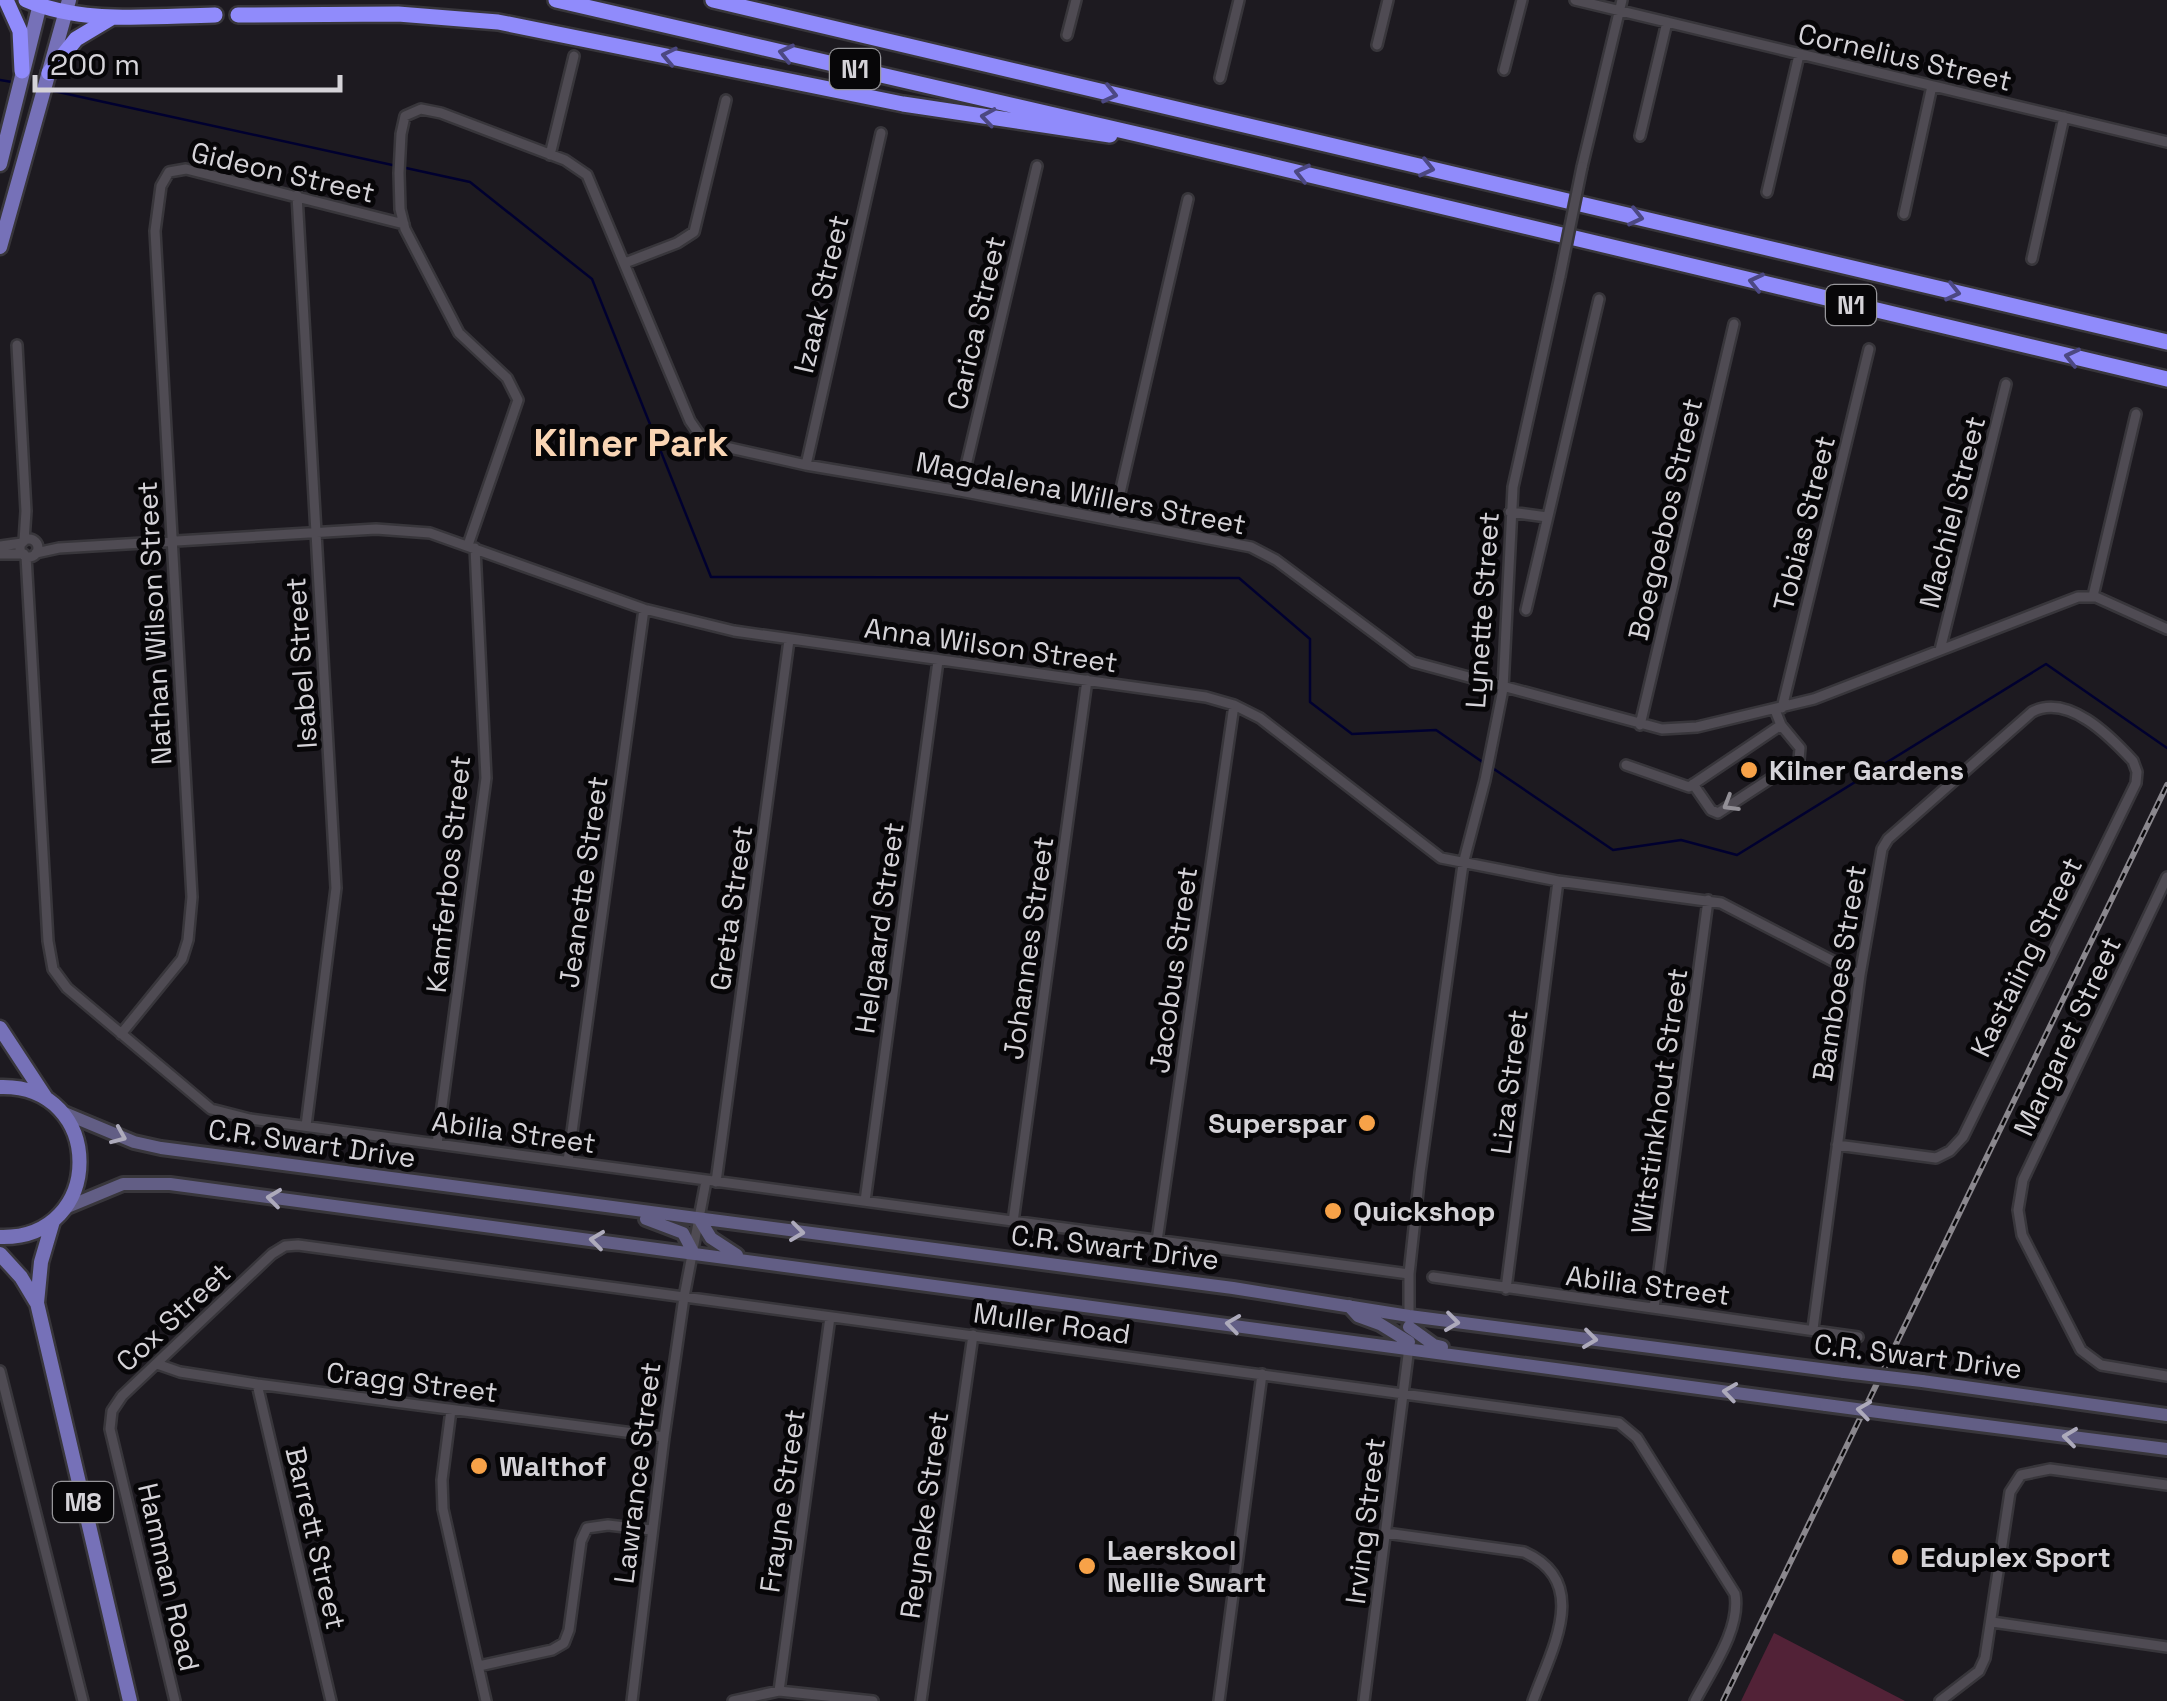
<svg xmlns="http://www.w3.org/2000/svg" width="2167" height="1701" font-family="'Space Grotesk',sans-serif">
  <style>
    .green { fill: #522237 }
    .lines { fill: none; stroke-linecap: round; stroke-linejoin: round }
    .stream { stroke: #00002f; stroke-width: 2.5 }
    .street-casing { stroke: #38363b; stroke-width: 14 }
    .secondary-casing { stroke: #38363b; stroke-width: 18 }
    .primary-casing { stroke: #38363b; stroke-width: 19 }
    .highway-casing { stroke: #38363b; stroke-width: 20 }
    .street { stroke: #4f4b53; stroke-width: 9 }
    .secondary { stroke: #625e85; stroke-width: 12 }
    .primary { stroke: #7671b8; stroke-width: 14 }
    .highway { stroke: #908bfb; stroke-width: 15 }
    .rail-casing { stroke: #8a878d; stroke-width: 6 }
    .rail { stroke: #070608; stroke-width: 2.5; stroke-dasharray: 8; stroke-linecap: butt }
    .street-bridge-casing { stroke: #38363b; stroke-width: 14; stroke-linecap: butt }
    .secondary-bridge-casing { stroke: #38363b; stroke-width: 18; stroke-linecap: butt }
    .street-bridge { stroke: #4f4b53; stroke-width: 9 }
    .secondary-bridge { stroke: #625e85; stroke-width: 12 }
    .oneway { stroke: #4c4882 }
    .oneway2 { stroke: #928f96 }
    .oneway3 { stroke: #adaabb }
    .poi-dot { fill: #f7a248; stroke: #070608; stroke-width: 4 }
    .labels { text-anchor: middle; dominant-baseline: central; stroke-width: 10; stroke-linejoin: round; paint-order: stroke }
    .shield { fill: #070608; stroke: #97969a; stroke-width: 2.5 }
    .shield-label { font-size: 25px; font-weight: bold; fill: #d5d3d8 }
    .street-label { font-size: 28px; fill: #d5d3d8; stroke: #070608 }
    .poi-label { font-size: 28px; font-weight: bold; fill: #d5d3d8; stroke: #070608; text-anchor: start }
    .district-label { font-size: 38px; font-weight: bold; fill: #f9d5b4; stroke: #070608 }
  </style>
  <rect width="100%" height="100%" fill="#1d1a20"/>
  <path class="green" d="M1774 1633 1905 1701H1741Z"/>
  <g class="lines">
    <path class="stream" d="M0 80 12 82
      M49 90 470 182 592 279 711 577 1239 578 1310 639V702L1352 734 1436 730 1484 763
      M1491 767 1613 850 1681 840 1737 855 2046 664 2167 748"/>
    <g class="street-casing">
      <path id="street" d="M1575 0 2167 142
        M1067 35 1076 0
        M1377 45 1388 0
        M1504 70 1522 0
        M1220 78 1239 0
        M1640 136 1667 22
        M550 155 574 56
        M1582 167 1622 0
        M1767 192 1799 55
        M297 195 336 888 306 1126
        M1904 214 1932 86
        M2032 259 2064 117
        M625 263 677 243 694 232 726 100
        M17 345 26 511 24 541
        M806 465 881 133
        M960 491 1037 166
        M1510 512 1547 517
        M1114 519 1188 199
        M20 548a9 9 0 1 1 18 0a9 9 0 1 1-18 0Z
        M468 545 518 400 507 378 459 333 405 229 400 209 399 173 401 134 405 116 421 109 441 113 565 160 587 175 690 421 701 437 712 444 806 465 960 491 1251 547 1276 560 1413 662 1662 729 1697 727 1814 699 2078 597H2096L2167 629
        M0 546 22 543
        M36 553 59 548 376 529 430 533 644 609 734 631 1206 697 1234 705 1260 718 1441 858 1558 881 1721 903 1860 975
        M0 554H24
        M26 556 48 941 53 969 67 988 211 1109 250 1119 1409 1274
        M2093 596 2136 414
        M1526 610 1599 299
        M1940 650 2006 384
        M1782 708 1869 349
        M1640 725 1734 324
        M1626 765 1689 787 1781 725 1775 710
        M1693 784 1711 810 1718 813 1799 760 1800 748 1781 725
        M2167 877 2023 1180 2018 1210 2022 1235 2081 1350 2101 1365 2167 1376
        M121 1034 182 959 188 940 192 897 155 231 161 186 169 172 186 169 404 224
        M437 1144 486 778 475 548
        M568 1161 644 609
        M716 1182 789 640
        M865 1201 938 661
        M1013 1222 1087 680
        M1157 1241 1234 705
        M1433 1277 1858 1337
        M1506 1289 1558 881
        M1654 1308 1708 900
        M1409 1321V1274L1420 1173 1463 864 1485 780 1503 689 1513 487 1560 276
        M1813 1329 1860 975 1882 849 1888 839 2032 712C2068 693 2110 736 2133 761L2137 772 2136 783 1963 1137 1950 1151 1936 1158 1837 1145
        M157 1364 180 1372 257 1384 664 1437
        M0 1371 83 1701
        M257 1384 331 1701
        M451 1410 442 1480 443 1509 486 1701
        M1386 1533 1524 1552C1592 1582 1551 1650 1533 1701
        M1992 1622 2167 1647
        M479 1666 552 1650 564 1643 569 1630 581 1541 587 1528 608 1525 651 1530
        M779 1691 830 1317
        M175 1701 110 1429 112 1411 122 1396 272 1254 285 1246 298 1245 1619 1423 1637 1438 1735 1594C1741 1629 1711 1670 1695 1701
        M632 1701 664 1437 684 1297 706 1181
        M733 1701 779 1691 873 1701
        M921 1701 973 1335
        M1219 1701 1262 1374
        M1364 1701 1409 1347
        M1940 1701 1979 1671 1985 1658 2010 1492 2021 1475 2050 1469 2167 1485"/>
    </g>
    <g class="secondary-casing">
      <path id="secondary" d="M62 1112 134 1142 161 1148 1233 1288 1409 1316 1844 1372
        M65 1208 123 1184H170L1826 1405
        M646 1219 683 1233 693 1252
        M700 1220 711 1238 737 1255
        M1349 1306 1358 1316 1380 1324 1409 1342
        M1409 1327 1434 1345 1442 1347
        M1922 1381 2167 1415
        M1901 1415 2167 1449"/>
    </g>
    <g class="primary-casing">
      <path id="primary" d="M0 164 41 0
        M0 247 69 0
        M0 1028 46 1098
        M0 1087C106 1084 106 1240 0 1237
        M53 1221 41 1262 37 1303 130 1701
        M0 1254 21 1277 36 1302"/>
    </g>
    <g class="highway-casing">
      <path id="highway" d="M6 0 20 31 22 71
        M26 0C83 25 155 16 215 15
        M556 0 1154 138 2167 379
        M713 0 2167 342
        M238 15 398 14 498 22 903 104 1110 135
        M49 73 76 39 111 18"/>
    </g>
    <use href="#street" class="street"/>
    <use href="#secondary" class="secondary"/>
    <use href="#primary" class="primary"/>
    <use href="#highway" class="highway"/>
    <g class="rail-casing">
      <path id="rail" d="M1723 1701 2167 785"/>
    </g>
    <use href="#rail" class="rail"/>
    <g class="street-bridge-casing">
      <path id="street-bridge" d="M1560 276 1582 167"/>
    </g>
    <g class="secondary-bridge-casing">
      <path id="secondary-bridge" d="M1844 1372 1922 1381
        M1826 1405 1901 1415"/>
    </g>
    <use href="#street-bridge" class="street-bridge"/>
    <use href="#secondary-bridge" class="secondary-bridge"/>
  </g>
  <defs><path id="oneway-chevron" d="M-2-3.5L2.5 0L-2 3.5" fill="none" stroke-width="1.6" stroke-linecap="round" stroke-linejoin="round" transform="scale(2.5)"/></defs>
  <g class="oneway">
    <use href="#oneway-chevron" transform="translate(786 53) rotate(-167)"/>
    <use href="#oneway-chevron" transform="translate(669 56) rotate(-168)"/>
    <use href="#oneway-chevron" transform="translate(1110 94) rotate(13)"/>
    <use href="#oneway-chevron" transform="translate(988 117) rotate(-171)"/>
    <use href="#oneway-chevron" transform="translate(1427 168) rotate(13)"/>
    <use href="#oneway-chevron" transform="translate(1302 173) rotate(-167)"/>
    <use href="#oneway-chevron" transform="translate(1636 217) rotate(13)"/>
    <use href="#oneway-chevron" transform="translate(1756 282) rotate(-167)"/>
    <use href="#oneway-chevron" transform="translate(1953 292) rotate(13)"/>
    <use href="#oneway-chevron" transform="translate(2072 357) rotate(-167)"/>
  </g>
  <use class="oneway2" href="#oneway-chevron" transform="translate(1730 804) rotate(149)"/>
  <g class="oneway3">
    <use href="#oneway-chevron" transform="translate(119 1136) rotate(23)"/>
    <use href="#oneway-chevron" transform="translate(274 1198) rotate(-173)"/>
    <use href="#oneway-chevron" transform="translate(797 1232) rotate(7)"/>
    <use href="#oneway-chevron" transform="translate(597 1240) rotate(-173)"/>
    <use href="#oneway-chevron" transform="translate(1452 1322) rotate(7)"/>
    <use href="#oneway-chevron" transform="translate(1233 1324) rotate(-172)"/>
    <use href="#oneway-chevron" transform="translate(1590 1339) rotate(7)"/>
    <use href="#oneway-chevron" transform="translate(1730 1392) rotate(-172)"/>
    <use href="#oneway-chevron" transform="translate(1864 1410) rotate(-172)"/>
    <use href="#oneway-chevron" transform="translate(2070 1437) rotate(-173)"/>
  </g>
  <g class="poi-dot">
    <circle cx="1749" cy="770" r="10"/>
    <circle cx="1367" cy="1123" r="10"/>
    <circle cx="1333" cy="1211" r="10"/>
    <circle cx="479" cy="1466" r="10"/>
    <circle cx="1900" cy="1557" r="10"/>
    <circle cx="1087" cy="1566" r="10"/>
  </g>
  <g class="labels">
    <g class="shield">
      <rect x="830" y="49" width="50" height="40" rx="8"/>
      <rect x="1826" y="285" width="50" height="40" rx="8"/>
      <rect x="53" y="1482" width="60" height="40" rx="8"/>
    </g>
    <g class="shield-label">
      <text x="855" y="69">N1</text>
      <text x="1851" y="305">N1</text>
      <text x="83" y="1502">M8</text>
    </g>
    <g class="street-label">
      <text transform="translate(1905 57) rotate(13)">Cornelius Street</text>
      <text transform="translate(283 172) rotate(13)">Gideon Street</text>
      <text transform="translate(821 294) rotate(-77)">Izaak Street</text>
      <text transform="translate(976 323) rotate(-77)">Carica Street</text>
      <text transform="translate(1081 493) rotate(11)">Magdalena Willers Street</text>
      <text transform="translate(1952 512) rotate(-76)">Machiel Street</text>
      <text transform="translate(1665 519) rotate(-77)">Boegoebos Street</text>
      <text transform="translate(1804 523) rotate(-76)">Tobias Street</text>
      <text transform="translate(1482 610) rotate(-86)">Lynette Street</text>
      <text transform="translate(154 623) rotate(-93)">Nathan Wilson Street</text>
      <text transform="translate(991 645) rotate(8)">Anna Wilson Street</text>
      <text transform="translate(301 663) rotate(-94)">Isabel Street</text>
      <text transform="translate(448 874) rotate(-84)">Kamferbos Street</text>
      <text transform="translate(583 882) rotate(-82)">Jeanette Street</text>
      <text transform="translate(731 908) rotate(-82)">Greta Street</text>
      <text transform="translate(879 928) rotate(-82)">Helgaard Street</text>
      <text transform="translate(1028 948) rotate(-82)">Johannes Street</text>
      <text transform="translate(2026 957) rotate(-64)">Kastaiing Street</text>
      <text transform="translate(1173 970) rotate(-82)">Jacobus Street</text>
      <text transform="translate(1839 973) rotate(-81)">Bamboes Street</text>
      <text transform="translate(2067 1036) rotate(-65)">Margaret Street</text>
      <text transform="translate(1509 1082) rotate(-83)">Liza Street</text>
      <text transform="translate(1659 1101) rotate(-82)">Witstinkhout Street</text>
      <text transform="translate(514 1132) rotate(8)">Abilia Street</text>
      <text transform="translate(312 1143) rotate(8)">C.R. Swart Drive</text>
      <text transform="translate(1115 1247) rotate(7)">C.R. Swart Drive</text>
      <text transform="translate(1648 1285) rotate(7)">Abilia Street</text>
      <text transform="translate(173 1317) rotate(-43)">Cox Street</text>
      <text transform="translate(1052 1323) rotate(8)">Muller Road</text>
      <text transform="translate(1918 1356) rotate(7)">C.R. Swart Drive</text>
      <text transform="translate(412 1382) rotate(7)">Cragg Street</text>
      <text transform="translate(637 1473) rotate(-83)">Lawrance Street</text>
      <text transform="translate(782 1501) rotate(-82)">Frayne Street</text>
      <text transform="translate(924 1515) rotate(-82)">Reyneke Street</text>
      <text transform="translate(1365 1521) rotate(-83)">Irving Street</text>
      <text transform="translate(316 1538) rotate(77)">Barrett Street</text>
      <text transform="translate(169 1577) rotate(77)">Hamman Road</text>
    </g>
    <g class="poi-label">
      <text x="1769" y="770">Kilner Gardens</text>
      <text x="1347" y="1123" text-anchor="end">Superspar</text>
      <text x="1353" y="1211">Quickshop</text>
      <text x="499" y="1466">Walthof</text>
      <text x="1107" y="1550">Laerskool<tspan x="1107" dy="32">Nellie Swart</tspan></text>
      <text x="1920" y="1557">Eduplex Sport</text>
    </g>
    <g class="district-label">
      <text x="631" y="443">Kilner Park</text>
    </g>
  </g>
  <path d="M35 75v15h305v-15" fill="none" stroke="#d5d3d8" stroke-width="5"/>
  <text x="50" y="75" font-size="30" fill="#d5d3d8" stroke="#070608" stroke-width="8" paint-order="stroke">200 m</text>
</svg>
